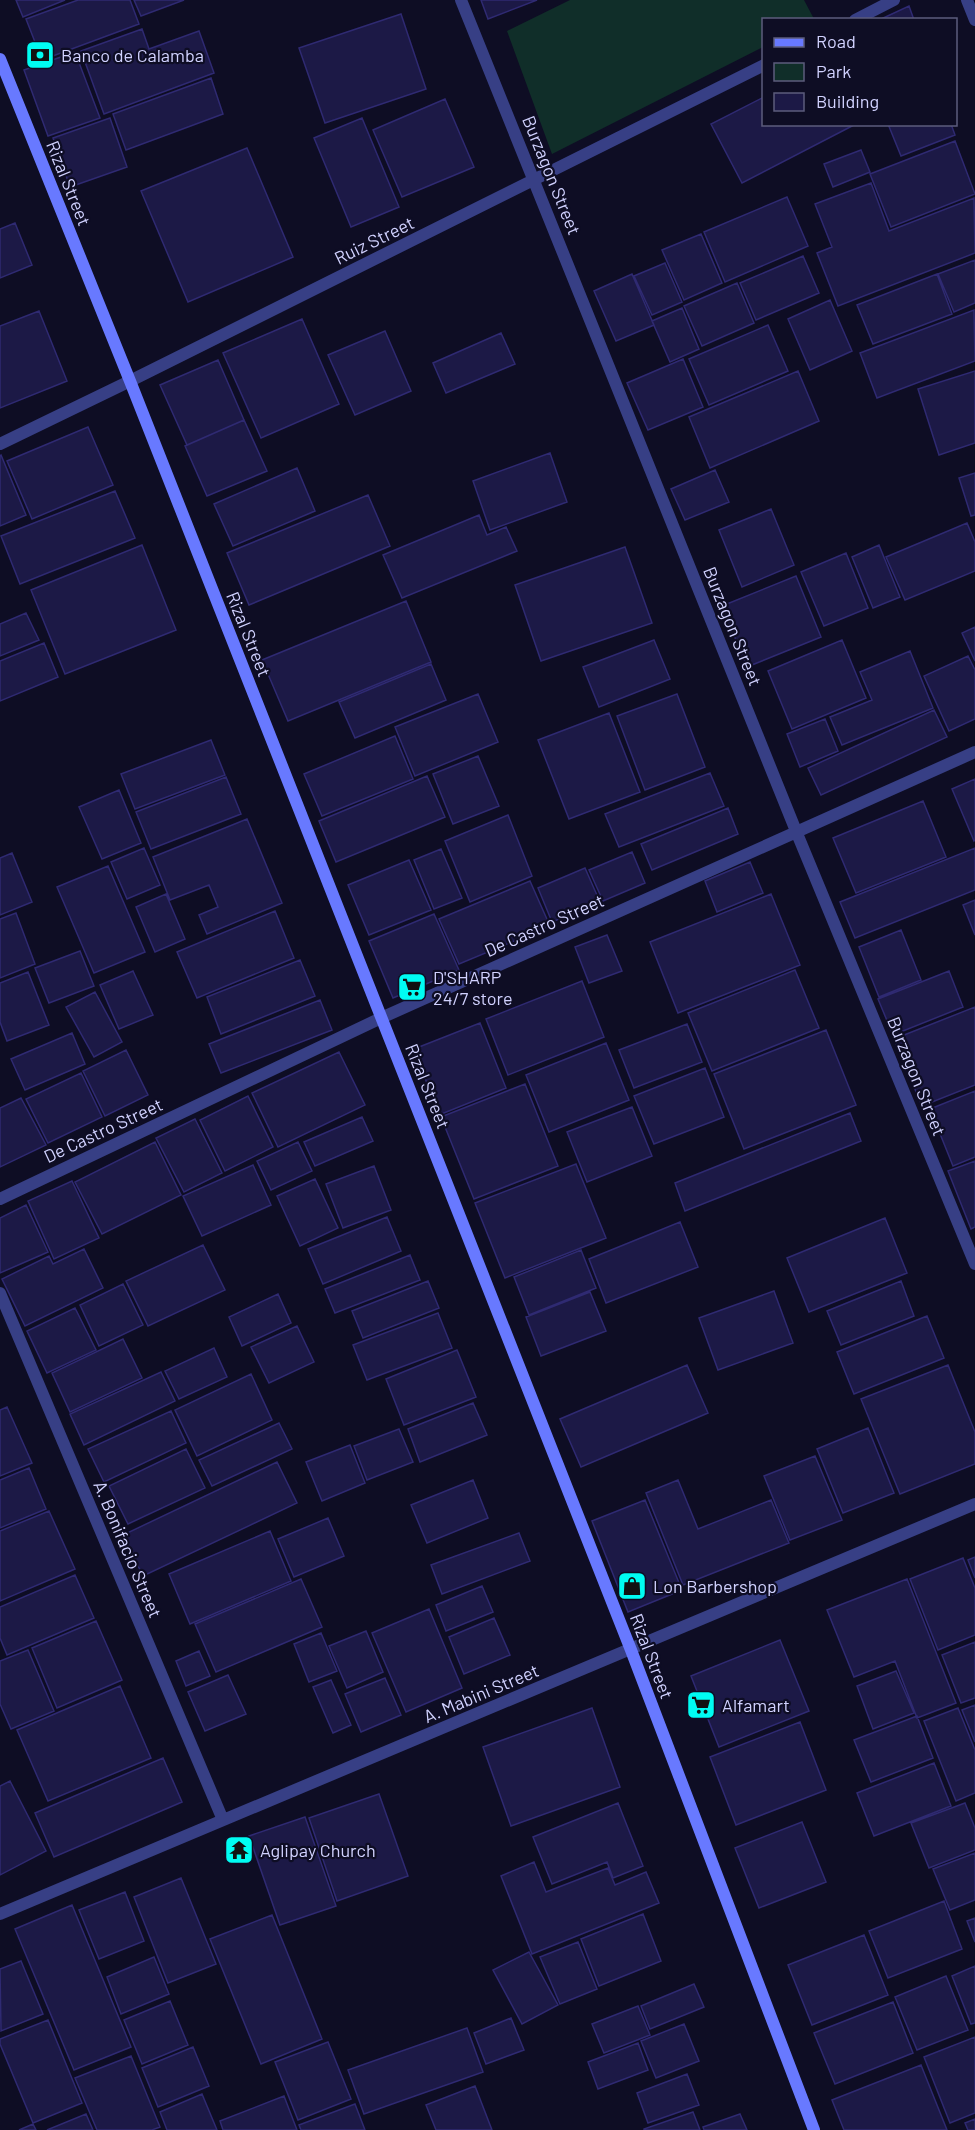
<svg xmlns="http://www.w3.org/2000/svg" width="975" height="2130" font-family="Barlow,sans-serif">
  <style>
    .green { fill: #102e29 }
    .building { fill: #1c1946; stroke: #2f2a72; stroke-width: 1.5 }
    .lines { fill: none; stroke-linecap: round; stroke-linejoin: round }
    .street { stroke: #373f85; stroke-width: 12 }
    .secondary { stroke: #6879ff; stroke-width: 12 }
    .labels { text-anchor: middle; dominant-baseline: central; stroke-width: 4.5; stroke-linejoin: round; paint-order: stroke }
    .poi-label { font-size: 18px; fill: #d1d2ff; stroke: #0e0d24; text-anchor: start }
    .street-label { font-size: 18px; fill: #d1d2ff; stroke: #0e0d24 }
  </style>
  <rect width="100%" height="100%" fill="#0e0d24"/>
  <path class="green" d="M570 0H804L814 19 764 20 763 47 552 154 507 31Z"/>
  <path class="building" d="M16 0H65L23 17Z
    M78 0H130L139 24 42 60 26 19Z
    M134 0H184L141 16Z
    M481 0H537L488 19Z
    M909 6 914 20H879Z
    M401 14 426 89 325 123 299 48Z
    M142 29 149 49 199 31 214 73 104 114 81 51Z
    M75 52 100 118 48 136 24 70Z
    M211 78 223 114 126 150 113 114Z
    M764 97V124L854 125 742 183 711 124Z
    M445 99 474 167 402 197 373 130Z
    M110 118 127 167 70 187 53 138Z
    M362 118 399 207 351 227 314 138Z
    M888 124H951L955 135 901 156Z
    M955 141 975 194 891 227 870 174Z
    M247 148 293 257 188 302 141 191Z
    M861 150 870 172 833 187 824 164Z
    M871 183 889 231 974 198 975 253 838 306 817 253 832 247 815 204Z
    M787 197 808 246 725 282 704 232Z
    M15 223 32 265 0 278V229Z
    M701 234 722 283 684 300 662 250Z
    M803 256 819 293 756 320 740 283Z
    M975 260V303L954 312 938 274Z
    M665 263 682 302 652 315 634 276Z
    M632 274 654 325 616 341 594 291Z
    M937 274 952 314 873 344 857 305Z
    M737 283 754 323 702 346 684 306Z
    M830 300 852 351 810 370 788 319Z
    M682 308 699 349 670 362 652 321Z
    M974 310 975 361 877 398 860 353Z
    M39 311 67 381 0 408V326Z
    M302 319 339 404 261 438 223 353Z
    M768 325 788 371 709 405 689 359Z
    M385 331 411 391 355 415 328 355Z
    M501 333 515 364 446 393 433 363Z
    M683 359 703 407 648 430 627 383Z
    M218 360 244 420 187 445 160 385Z
    M798 371 819 421 710 468 689 417Z
    M975 371V443L939 455 918 389Z
    M244 420 267 471 207 496 185 446Z
    M88 427 113 485 32 519 7 461Z
    M550 453 567 502 490 530 473 481Z
    M1 455 26 515 0 526V456Z
    M297 468 315 511 233 546 214 504Z
    M715 470 729 502 685 520 671 489Z
    M975 473V515L971 516 959 478Z
    M115 491 135 538 20 584 1 536Z
    M368 495 390 546 249 605 227 553Z
    M771 509 794 565 742 587 719 530Z
    M479 515 487 535 506 527 517 551 402 598 383 555Z
    M967 523 975 542V571L905 600 886 557Z
    M142 545 176 630 65 674 31 590Z
    M879 545 900 597 873 608 852 557Z
    M625 547 652 623 541 661 515 585Z
    M846 553 868 608 824 626 801 572Z
    M796 576 821 637 747 667 722 606Z
    M406 601 431 662 288 721 262 660Z
    M26 613 39 640 0 656V624Z
    M975 627V661L962 633Z
    M654 640 670 679 599 707 583 667Z
    M842 640 866 698 792 729 768 671Z
    M44 643 58 677 0 701V661Z
    M910 651 933 708 842 745 830 717 872 700 860 672Z
    M968 656 975 670V719L949 731 924 676Z
    M431 664 446 700 355 738 339 702Z
    M478 694 498 742 415 776 395 727Z
    M677 694 705 767 645 790 617 716Z
    M934 710 947 737 821 795 808 768Z
    M609 713 640 792 569 819 538 740Z
    M825 719 838 751 800 767 787 734Z
    M395 736 413 779 322 816 304 774Z
    M211 740 225 775 135 809 121 774Z
    M478 756 499 806 453 824 433 774Z
    M710 773 724 806 619 847 605 814Z
    M427 776 445 817 336 862 319 821Z
    M226 777 241 814 151 849 136 812Z
    M975 779V840L974 841 952 789Z
    M119 790 141 843 102 859 79 807Z
    M923 801 946 857 856 893 833 838Z
    M728 808 738 834 652 870 641 844Z
    M508 815 532 876 470 902 445 841Z
    M247 819 282 903 207 934 199 915 218 907 209 885 170 900 153 857Z
    M144 848 160 885 127 899 111 862Z
    M975 848V890L855 938 840 902Z
    M441 849 462 898 434 909 414 860Z
    M632 852 645 883 603 901 589 870Z
    M12 853 32 902 0 915V858Z
    M409 860 431 910 369 935 348 885Z
    M750 862 763 893 717 912 705 881Z
    M108 866 145 952 94 973 57 887Z
    M585 868 600 902 552 922 538 888Z
    M530 881 550 926 459 964 439 919Z
    M166 894 185 939 155 952 136 907Z
    M771 894 800 965 678 1013 650 942Z
    M975 900V935L963 905Z
    M275 911 294 958 197 998 177 952Z
    M16 913 35 964 0 978V919Z
    M434 914 459 970 393 998 369 941Z
    M901 930 921 980 879 997 859 947Z
    M607 935 622 971 589 983 575 947Z
    M80 951 94 986 49 1003 35 968Z
    M300 960 315 996 221 1034 207 997Z
    M795 970 819 1028 712 1071 688 1013Z
    M133 971 153 1015 119 1029 100 985Z
    M949 971 963 1007 893 1035 878 999Z
    M28 972 49 1025 7 1041 0 1022V983Z
    M582 981 604 1037 508 1075 486 1019Z
    M95 992 122 1042 94 1057 66 1007Z
    M320 1000 332 1030 221 1073 209 1044Z
    M975 1007V1085L922 1106 894 1039Z
    M480 1023 506 1088 439 1115 414 1049Z
    M687 1024 702 1062 634 1088 619 1050Z
    M826 1030 856 1105 744 1149 714 1074Z
    M72 1033 85 1064 25 1090 11 1059Z
    M606 1043 629 1100 549 1132 526 1075Z
    M126 1050 148 1095 105 1116 83 1071Z
    M339 1052 365 1105 278 1147 252 1093Z
    M705 1068 724 1117 654 1144 634 1096Z
    M81 1073 102 1117 48 1143 26 1099Z
    M525 1084 558 1166 474 1199 441 1117Z
    M975 1091V1157L953 1166 930 1109Z
    M248 1096 273 1147 225 1171 200 1120Z
    M21 1098 46 1145 0 1167V1108Z
    M632 1107 652 1156 587 1182 567 1132Z
    M850 1113 861 1141 685 1211 675 1183Z
    M362 1117 373 1141 315 1166 304 1142Z
    M195 1119 222 1173 184 1192 156 1138Z
    M155 1142 181 1195 102 1234 75 1182Z
    M298 1142 312 1171 271 1190 257 1161Z
    M975 1161V1227L971 1229 948 1171Z
    M576 1164 606 1238 505 1278 475 1203Z
    M253 1165 271 1205 202 1236 183 1196Z
    M374 1166 391 1210 343 1228 326 1184Z
    M315 1179 338 1228 300 1246 277 1196Z
    M72 1181 99 1238 54 1259 28 1201Z
    M26 1205 48 1252 0 1273V1218Z
    M387 1217 401 1251 323 1284 308 1249Z
    M885 1218 907 1273 809 1312 787 1258Z
    M680 1222 698 1267 606 1303 589 1259Z
    M203 1245 225 1290 148 1326 126 1281Z
    M84 1249 103 1288 25 1326 2 1279 49 1256 53 1264Z
    M581 1250 596 1288 529 1315 514 1277Z
    M410 1255 420 1280 335 1313 325 1289Z
    M428 1281 439 1308 363 1338 352 1311Z
    M901 1281 914 1316 841 1345 827 1311Z
    M123 1284 143 1325 99 1346 80 1305Z
    M774 1291 793 1343 718 1370 699 1318Z
    M590 1292 606 1331 541 1356 526 1317Z
    M278 1294 291 1323 242 1346 229 1317Z
    M75 1308 96 1350 47 1373 27 1331Z
    M438 1313 452 1348 367 1380 353 1345Z
    M927 1316 944 1358 854 1394 837 1352Z
    M297 1326 314 1362 269 1383 251 1347Z
    M123 1339 142 1378 70 1412 52 1373Z
    M214 1348 227 1377 179 1399 165 1371Z
    M457 1350 476 1397 404 1425 386 1379Z
    M687 1365 708 1413 581 1467 560 1419Z
    M948 1365 975 1432V1464L900 1494 861 1399Z
    M161 1372 175 1401 84 1445 70 1414Z
    M251 1374 272 1420 197 1456 175 1410Z
    M473 1403 487 1435 420 1462 408 1429Z
    M7 1407 32 1463 0 1476V1410Z
    M171 1411 186 1443 104 1482 88 1449Z
    M279 1423 292 1449 212 1486 199 1460Z
    M868 1428 894 1493 843 1513 817 1449Z
    M399 1429 413 1462 367 1480 354 1446Z
    M350 1445 365 1483 322 1501 306 1462Z
    M186 1449 205 1488 128 1524 109 1486Z
    M815 1456 842 1520 790 1540 764 1476Z
    M277 1462 297 1503 143 1576 123 1535Z
    M29 1468 46 1509 0 1528V1480Z
    M473 1480 488 1518 427 1543 411 1505Z
    M678 1480 698 1529 771 1500 789 1543 683 1585 646 1493Z
    M645 1500 682 1590 628 1612 592 1521Z
    M49 1511 75 1569 0 1601V1531Z
    M328 1518 344 1556 294 1577 278 1539Z
    M270 1531 291 1581 190 1624 169 1574Z
    M519 1533 530 1561 442 1594 431 1565Z
    M975 1557V1578L968 1560Z
    M963 1558 975 1588V1635L938 1650 910 1579Z
    M75 1575 94 1618 7 1655 0 1638V1607Z
    M301 1579 322 1627 216 1672 195 1624Z
    M907 1579 956 1703 917 1718 895 1661 854 1677 827 1610Z
    M482 1586 493 1612 446 1631 436 1605Z
    M429 1609 462 1688 406 1712 372 1633Z
    M494 1618 510 1655 464 1674 449 1637Z
    M96 1621 122 1680 57 1708 32 1648Z
    M366 1631 383 1672 347 1688 329 1646Z
    M321 1633 337 1671 309 1682 294 1644Z
    M780 1640 809 1711 719 1747 691 1676Z
    M975 1642V1698L961 1703 942 1655Z
    M28 1650 54 1711 11 1729 0 1704V1661Z
    M199 1651 210 1676 186 1686 176 1661Z
    M896 1671 914 1713 873 1729 857 1686Z
    M228 1675 246 1714 205 1731 188 1692Z
    M385 1678 401 1715 361 1732 345 1694Z
    M331 1680 351 1725 333 1733 313 1687Z
    M120 1686 151 1758 48 1801 17 1730Z
    M975 1705V1742L962 1710Z
    M592 1708 620 1787 511 1826 483 1747Z
    M958 1708 975 1750V1793L956 1801 924 1721Z
    M917 1716 933 1758 871 1782 854 1740Z
    M800 1722 826 1790 736 1825 710 1757Z
    M163 1758 182 1802 54 1857 35 1813Z
    M934 1763 951 1806 874 1836 857 1793Z
    M10 1781 46 1851 0 1875V1786Z
    M379 1794 408 1876 337 1901 309 1818Z
    M618 1803 643 1866 613 1878 607 1862 552 1884 533 1837Z
    M965 1803 975 1828V1850L929 1868 911 1823Z
    M305 1817 336 1906 280 1925 249 1836Z
    M802 1822 826 1882 759 1908 735 1848Z
    M975 1853V1900L950 1910 933 1869Z
    M534 1862 546 1892 608 1868 615 1885 646 1872 659 1903 532 1954 501 1876Z
    M181 1878 216 1964 168 1983 134 1897Z
    M125 1892 144 1941 99 1959 79 1910Z
    M944 1901 962 1949 888 1978 869 1931Z
    M72 1905 131 2047 74 2070 15 1929Z
    M643 1914 661 1961 599 1986 581 1939Z
    M272 1915 322 2039 261 2064 210 1939Z
    M975 1918V1942L967 1921Z
    M864 1935 888 1995 812 2025 788 1965Z
    M578 1942 597 1989 560 2004 540 1957Z
    M529 1952 558 2005 522 2024 493 1970Z
    M154 1957 169 1994 121 2014 107 1977Z
    M21 1961 43 2014 1 2031 0 1969Z
    M975 1966V2023L971 2024 952 1976Z
    M946 1976 968 2030 917 2050 895 1997Z
    M694 1984 704 2007 650 2029 641 2006Z
    M170 2001 188 2045 142 2064 124 2020Z
    M893 2002 913 2053 835 2084 814 2033Z
    M638 2006 650 2035 604 2053 592 2024Z
    M511 2018 524 2050 486 2064 474 2033Z
    M48 2020 82 2103 33 2123 0 2044V2039Z
    M684 2024 699 2061 656 2078 641 2041Z
    M467 2028 483 2072 364 2114 348 2070Z
    M975 2037V2113L950 2123 924 2057Z
    M328 2042 351 2099 298 2120 275 2062Z
    M638 2043 648 2070 598 2089 588 2062Z
    M193 2047 209 2086 158 2107 142 2068Z
    M131 2056 160 2127 152 2130H97L75 2078Z
    M921 2065 947 2130H844L832 2100Z
    M687 2074 699 2105 648 2123 637 2093Z
    M475 2086 492 2130H436L426 2105Z
    M202 2094 217 2130H167L160 2112Z
    M284 2096 297 2130H223L220 2121Z
    M355 2104 365 2130H301L299 2125Z
    M693 2112 700 2130H644V2129Z
    M86 2114 93 2130H47Z
    M740 2114 747 2130H704L703 2127Z
    M975 2119V2130H968L965 2123Z
    M33 2124 36 2130H19Z"/>
  <g class="lines">
    <path class="street" d="M461 0 796 831 975 1264
      M967 0 975 20
      M855 20 894 0
      M0 444 130 381 764 65
      M0 1199 381 1018 975 752
      M0 1293 223 1820
      M0 1914 975 1504"/>
    <path class="secondary" d="M0 59 130 381 631 1650 814 2130"/>
  </g>
  <defs>
    <g id="bank-square" transform="scale(1.5)"><rect x="-9" y="-9" width="18" height="18" rx="4" fill="#00fcf2" stroke="#0e0d24"/><path d="M-6-4H6V4H-6ZM0-2.3a2.3 2.3 0 1 0 0 4.6a2.3 2.3 0 1 0 0-4.6Z" fill="#111"/></g>
    <g id="supermarket-square" transform="scale(1.5)"><rect x="-9" y="-9" width="18" height="18" rx="4" fill="#00fcf2" stroke="#0e0d24"/><path d="M-6-5.5h2.5l.6 2H6L4.5 2H-2.5L-4.4-4H-6ZM-1.5 3.2a1.3 1.3 0 1 0 .1 0ZM3 3.2a1.3 1.3 0 1 0 .1 0Z" fill="#111"/></g>
    <g id="shop-square" transform="scale(1.5)"><rect x="-9" y="-9" width="18" height="18" rx="4" fill="#00fcf2" stroke="#0e0d24"/><path d="M-5-2.5h2.3a2.7 3.5 0 0 1 5.4 0H5L5.5 6h-11ZM-1.5-2.5h3a1.5 2.3 0 0 0-3 0Z" fill="#111"/></g>
    <g id="temple-square" transform="scale(1.5)"><rect x="-9" y="-9" width="18" height="18" rx="4" fill="#00fcf2" stroke="#0e0d24"/><path d="M0-6L5-2H3V0L6.5 2.5H4V6H1.5V3h-3V6H-4V2.5H-6.5L-3 0V-2H-5Z" fill="#111"/></g>
  </defs>
  <g fill-rule="evenodd">
    <use href="#bank-square" x="40" y="55"/>
    <use href="#supermarket-square" x="412" y="987"/>
    <use href="#shop-square" x="632" y="1586"/>
    <use href="#supermarket-square" x="701" y="1705"/>
    <use href="#temple-square" x="239" y="1850"/>
  </g>
  <g class="labels">
    <g class="poi-label">
      <text x="61" y="55">Banco de Calamba</text>
      <text x="433" y="977">D'SHARP<tspan x="433" dy="21">24/7 store</tspan></text>
      <text x="653" y="1586">Lon Barbershop</text>
      <text x="722" y="1705">Alfamart</text>
      <text x="260" y="1850">Aglipay Church</text>
    </g>
    <g class="street-label">
      <text transform="translate(552 175) rotate(68)">Burzagon Street</text>
      <text transform="translate(69 183) rotate(68)">Rizal Street</text>
      <text transform="translate(374 240) rotate(-26)">Ruiz Street</text>
      <text transform="translate(733 626) rotate(68)">Burzagon Street</text>
      <text transform="translate(249 634) rotate(68)">Rizal Street</text>
      <text transform="translate(544 925) rotate(-24)">De Castro Street</text>
      <text transform="translate(917 1076) rotate(68)">Burzagon Street</text>
      <text transform="translate(428 1086) rotate(68)">Rizal Street</text>
      <text transform="translate(103 1130) rotate(-25)">De Castro Street</text>
      <text transform="translate(128 1549) rotate(67)">A. Bonifacio Street</text>
      <text transform="translate(652 1656) rotate(69)">Rizal Street</text>
      <text transform="translate(481 1693) rotate(-23)">A. Mabini Street</text>
    </g>
  </g>
  <rect x="762" y="18" width="195" height="108" fill="#0e0d24" stroke="#5c5c7c" stroke-width="1.5"/>
  <rect x="774" y="38" width="30" height="9" fill="#6879ff" stroke="#5c5c7c" stroke-width="1.5"/>
  <text x="816" y="48" font-size="18" fill="#d1d2ff">Road</text>
  <rect x="774" y="63" width="30" height="18" fill="#102e29" stroke="#5c5c7c" stroke-width="1.5"/>
  <text x="816" y="78" font-size="18" fill="#d1d2ff">Park</text>
  <rect x="774" y="93" width="30" height="18" fill="#1c1946" stroke="#5c5c7c" stroke-width="1.5"/>
  <text x="816" y="108" font-size="18" fill="#d1d2ff">Building</text>
</svg>
